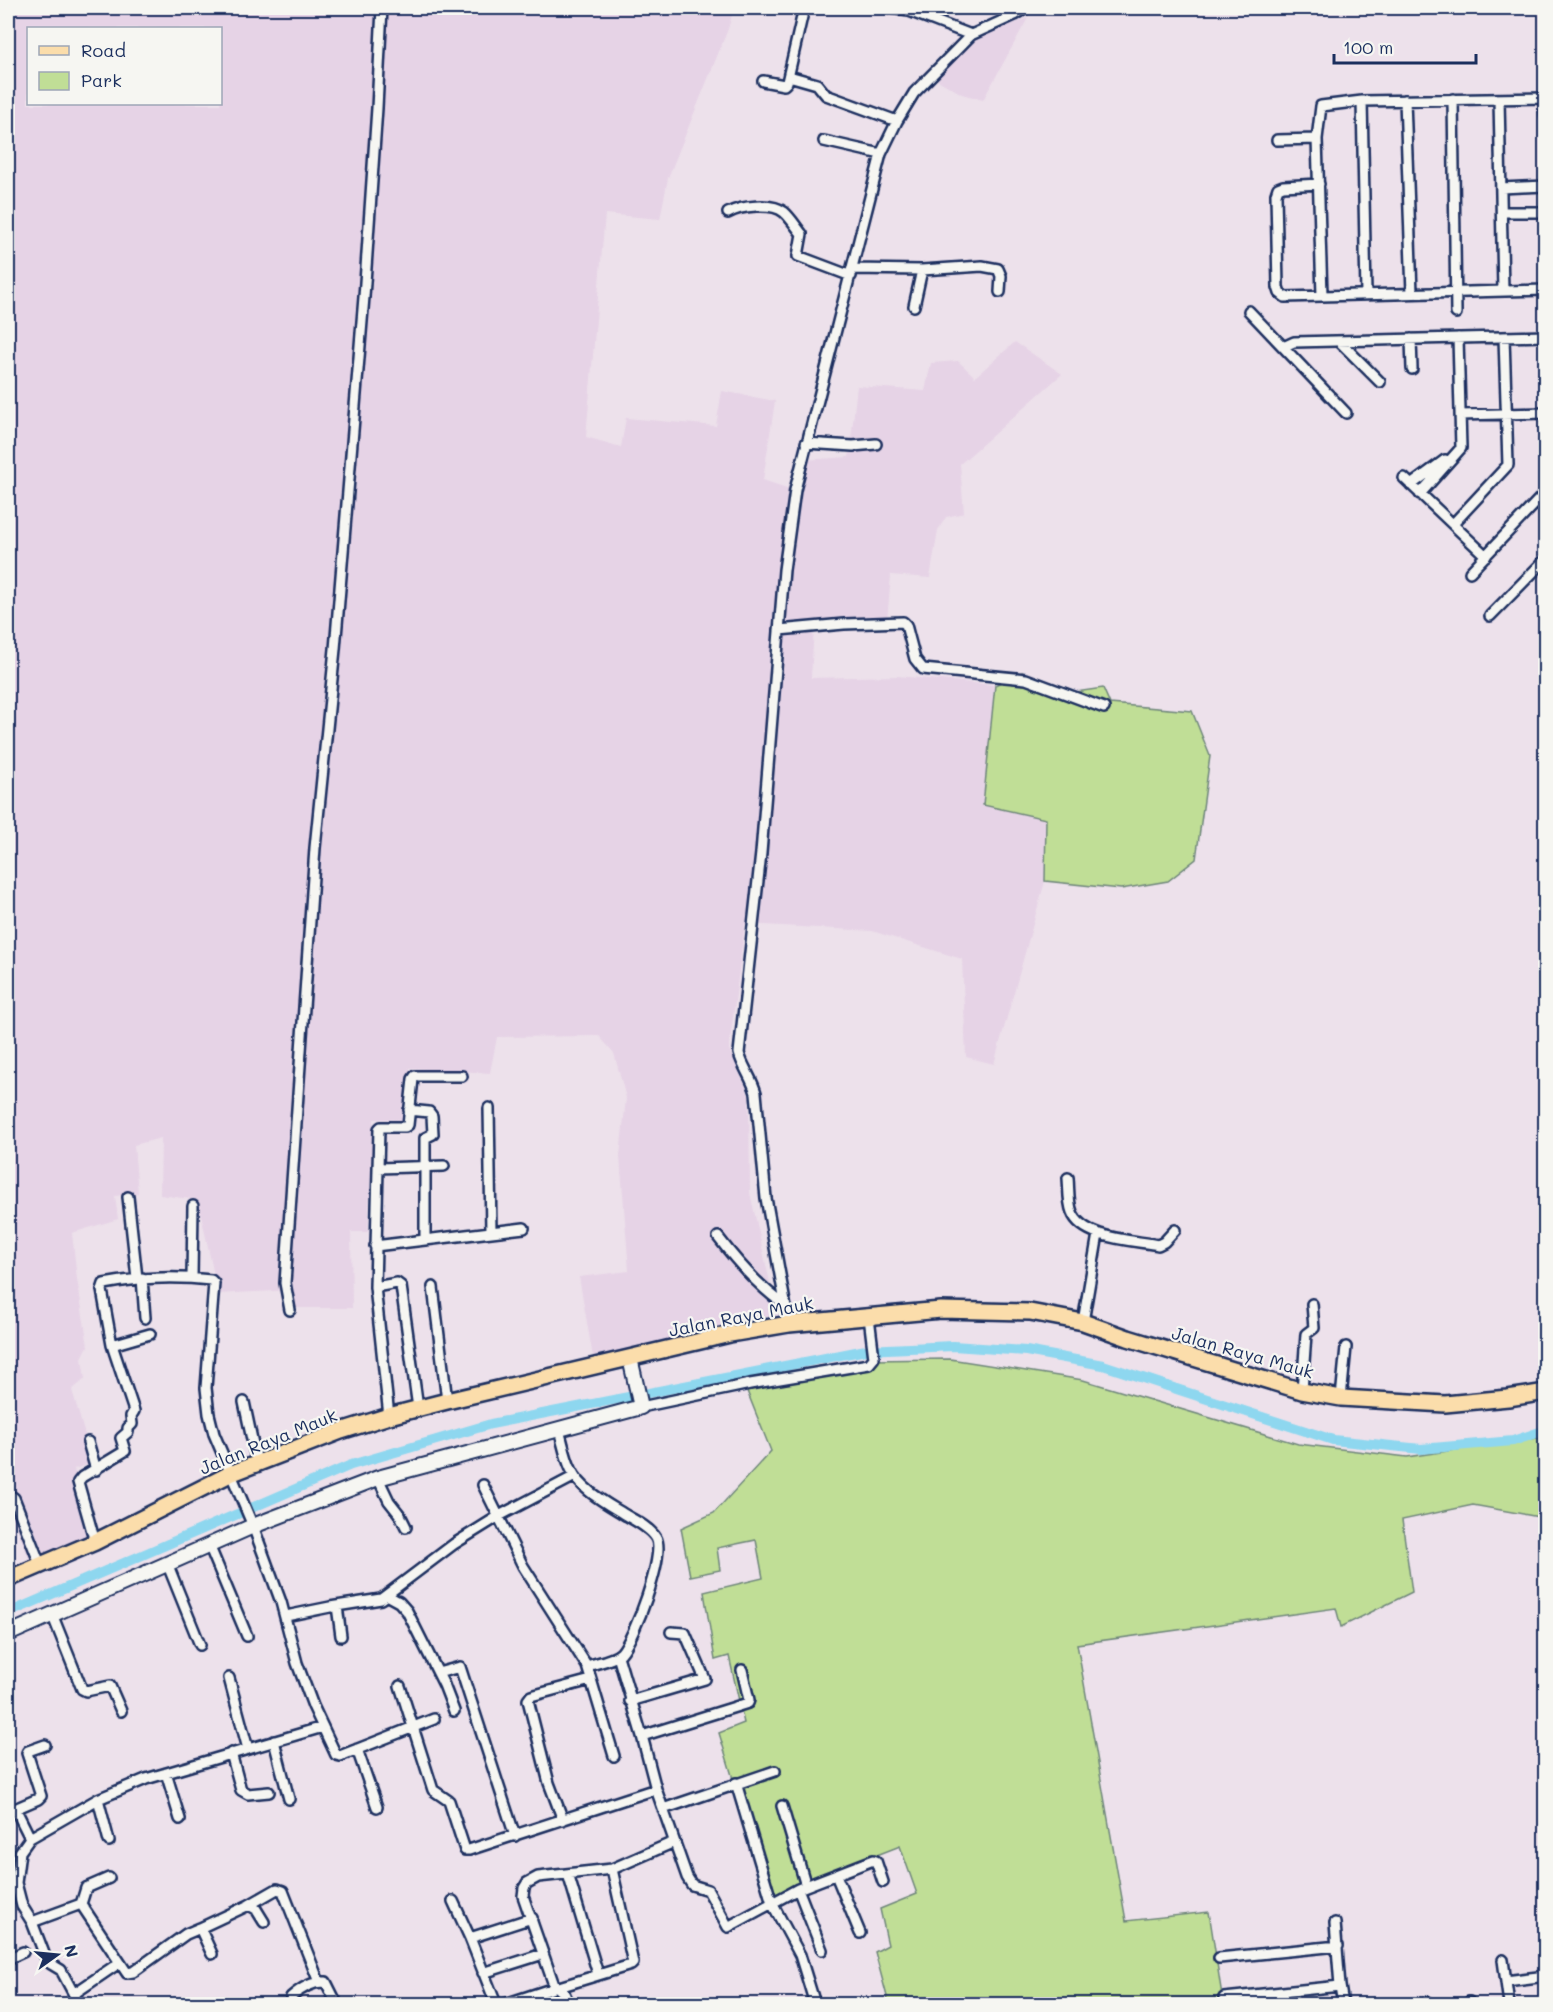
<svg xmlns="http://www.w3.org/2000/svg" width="1553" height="2012" font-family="Mali,sans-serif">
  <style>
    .built { fill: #e6d3e6; fill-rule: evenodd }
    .green { fill: #c0de96; stroke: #6e867a; stroke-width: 1.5 }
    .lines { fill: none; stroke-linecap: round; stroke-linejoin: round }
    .canal { stroke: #8ed7ef; stroke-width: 10 }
    .street-casing { stroke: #1b2f5e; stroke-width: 14 }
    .secondary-casing { stroke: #1b2f5e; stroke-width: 18 }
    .primary-casing { stroke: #1b2f5e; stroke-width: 20 }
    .street { stroke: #f6f6f2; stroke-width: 9 }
    .secondary { stroke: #f6f6f2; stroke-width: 14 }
    .primary { stroke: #fbddab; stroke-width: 15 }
    .labels { text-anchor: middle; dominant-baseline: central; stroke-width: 4.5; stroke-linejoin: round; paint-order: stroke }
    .street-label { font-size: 18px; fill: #1b2f5e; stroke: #f6f6f2 }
  </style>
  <rect width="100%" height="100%" fill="#ede1eb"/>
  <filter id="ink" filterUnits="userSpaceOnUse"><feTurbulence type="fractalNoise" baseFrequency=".0167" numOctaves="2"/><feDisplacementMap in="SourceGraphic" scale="12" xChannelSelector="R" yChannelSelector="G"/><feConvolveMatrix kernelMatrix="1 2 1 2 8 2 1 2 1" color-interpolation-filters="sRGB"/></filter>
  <g filter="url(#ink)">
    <path class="built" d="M8 8H734L728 29 668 178 660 219 605 214 586 437 621 447 626 418 716 426 722 391 775 401 763 480 796 491 804 460 849 457 857 386 925 391 931 363 958 361 975 377 1015 342 1062 374 960 464 964 513 946 517 938 530 930 578 891 575 887 621 814 627 811 678 897 676 995 685 983 805 1046 819 1045 881 994 1064 966 1057 962 959 872 931 745 924 729 1049 749 1095 750 1193 777 1314 593 1357 579 1277 629 1271 620 1156 626 1098 614 1053 599 1036 497 1037 490 1073 410 1068 406 1120 374 1119 368 1232H351L352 1308H293L292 1290 218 1294 198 1200 160 1195 161 1138 134 1145 138 1193 115 1196 118 1219 72 1233 77 1279 88 1346 82 1358 85 1379 72 1390 93 1463 74 1469 93 1536 30 1561 13 1517 8 1519ZM28 28H220V104H28Z
      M1028 18 983 100 962 94 927 74 979 36Z"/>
    <path class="green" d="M1022 672 1062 694 1103 688 1110 704 1192 711 1210 756 1196 859 1168 881 1121 889 1045 881 1046 819 983 805 995 685Z
      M950 1359 1083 1380 1298 1444 1407 1457 1545 1437V1518L1473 1505 1402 1520 1412 1592 1341 1627 1336 1608 1077 1644 1126 1921 1209 1912 1223 2002 1194 2004H889L875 1952 888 1945 880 1909 917 1894 900 1846 769 1897 719 1733 744 1723 729 1656 715 1660 704 1592 763 1578 756 1540 717 1548 720 1570 690 1576 681 1528 714 1513 771 1451 743 1381 871 1360Z"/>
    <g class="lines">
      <path class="canal" d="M8 1613 351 1465 491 1424 866 1350 953 1346 1026 1351 1103 1365 1333 1440 1421 1449 1513 1441 1546 1430"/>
      <g class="street-casing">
        <path id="street" d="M891 8 909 11 971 35
          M789 76 817 84 826 95 897 121
          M763 81 784 85 787 82 804 8
          M1544 98 1546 117
          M1453 99 1456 313
          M1499 99 1503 291
          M1405 100 1412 293
          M1362 101 1366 294
          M1277 140 1317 139
          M824 141 881 154
          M1319 184 1283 186 1278 188 1276 194 1278 287 1280 293 1285 297 1546 290
          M1501 188 1546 186
          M1502 212H1546
          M728 213C740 206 772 202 784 212 791 218 796 227 802 234L798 256 851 276
          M853 269 922 270 982 266 998 269 1001 276 1000 292
          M1322 295 1317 139 1321 106 1362 101 1546 98
          M914 306 922 270
          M1249 311 1346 413
          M1411 339 1412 369
          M1339 341 1380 382
          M1283 347 1294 342 1546 336
          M1460 415 1546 413
          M806 443 853 446 876 444
          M1404 478 1486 556
          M1411 485 1445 460
          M1420 494 1461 448 1458 338
          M1453 524 1508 465 1504 337
          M1470 572 1546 492
          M1490 616 1546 559
          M779 630 844 624 903 622 906 625 915 659 923 669 1026 679 1104 708
          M489 1108 491 1232
          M409 1110 429 1112 432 1116 433 1134 425 1138V1240
          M378 1168 444 1166
          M1068 1178C1069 1189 1068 1202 1072 1212 1082 1239 1133 1240 1158 1245L1164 1242 1175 1230
          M128 1197 137 1278
          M718 1237C737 1262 759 1287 785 1305
          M375 1246 524 1228
          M142 1278 145 1318
          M192 1278 193 1206
          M375 1287 397 1283 401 1286 418 1408
          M433 1287 447 1401
          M290 1310 285 1283 315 848 335 649 364 297 377 108 382 8
          M1083 1322 1098 1234
          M789 1324 766 1198 756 1093C752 1078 742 1066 739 1053L761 853 784 570 795 490 881 154 897 121 914 93 971 35 1015 15 1026 8
          M150 1334 112 1345 102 1290 104 1284C141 1277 175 1276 211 1280L214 1283 206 1388 209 1414 214 1434 253 1526 281 1602 297 1663 313 1706 336 1755 340 1756 434 1719
          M1302 1391 1306 1334 1314 1328 1312 1304
          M1341 1398 1346 1347
          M244 1402 257 1463
          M641 1407 750 1384 869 1364 874 1358 869 1317
          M389 1416 375 1287 379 1129 381 1127H405L408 1125 413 1079 415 1076H462
          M559 1430C563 1443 565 1457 571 1469 580 1490 608 1504 627 1516 636 1521 650 1528 656 1538 666 1554 634 1639 621 1653 614 1660 596 1663 587 1666
          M88 1442 96 1470
          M378 1478 389 1501 400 1515 406 1527
          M483 1485 523 1566 587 1666 614 1756
          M8 1494 14 1498 40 1564
          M95 1542 78 1482 82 1477 125 1451 121 1438 128 1432V1428L132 1424 131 1416 134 1411 112 1345
          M209 1545 247 1636
          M167 1563 200 1645
          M388 1596 399 1602 407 1611 444 1685 454 1711
          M337 1606 341 1636
          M52 1614 82 1689 86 1691 110 1686 121 1711
          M286 1616 330 1607 381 1599 454 1544 499 1516 575 1476
          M618 1656 642 1736 656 1789 687 1877 692 1885 708 1890 728 1927 798 1889 873 1860 876 1861 883 1882
          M438 1673 460 1667 515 1836
          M229 1678 248 1749
          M400 1686 433 1790 449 1801 465 1850H469L656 1789
          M630 1701 705 1679 685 1633 671 1632
          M642 1736 748 1703 749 1700 742 1670
          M274 1741 289 1799
          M357 1749 377 1807
          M231 1753 241 1790 248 1794 269 1792
          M166 1773 180 1819
          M736 1783 772 1903 800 1955 815 2004
          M98 1799 109 1841
          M782 1806 806 1886
          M663 1809 775 1771
          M16 1810 30 1838 20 1852 16 1883 22 1906 32 1922 45 1956 51 1964 61 1970 79 2004
          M8 1812 38 1799 41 1796 27 1753 28 1751 45 1745
          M563 1820 549 1783 528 1700 531 1696 591 1680
          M30 1838 98 1799 146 1779 323 1727
          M568 1874 598 1974
          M836 1875 860 1933
          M109 1878 86 1888 81 1904 127 1973 133 1972 186 1934 200 1928 212 1954
          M798 1889 822 1950
          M453 1901 470 1938 496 2004
          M249 1905 277 1889 283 1891 319 1982
          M32 1922 81 1904
          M1335 1923 1340 1986 1343 2004
          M200 1928 249 1905 256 1909 264 1922
          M470 1938 532 1918
          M1219 1958 1338 1946
          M8 1959 23 1952
          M1503 1960 1509 2004
          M483 1973 543 1954
          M1506 1981 1546 1976
          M554 1985 523 1896 524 1888 527 1883 538 1877 612 1869 674 1842
          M556 1986 564 1993 569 2004
          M559 1987 631 1965 633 1963 612 1869
          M75 1993 119 1963
          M1224 1998 1340 1986
          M1428 2002V2004
          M1469 2002 1470 2004
          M291 2004V1997C300 1989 313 1981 326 1982L337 2004
          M505 2004 551 1989 554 1985"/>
      </g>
      <g class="secondary-casing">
        <path id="secondary" d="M8 1634 253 1526 378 1478 641 1407 630 1358"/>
      </g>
      <g class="primary-casing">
        <path id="primary" d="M8 1579 95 1542 230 1474 341 1431 389 1416 447 1401 730 1334 789 1324 941 1310 1030 1312 1083 1322 1128 1338 1302 1391 1341 1398 1445 1404 1508 1398 1546 1392"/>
      </g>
      <use href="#street" class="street"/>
      <use href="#secondary" class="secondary"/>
      <use href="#primary" class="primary"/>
    </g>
  </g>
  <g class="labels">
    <g class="street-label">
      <text transform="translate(741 1316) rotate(-11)">Jalan Raya Mauk</text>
      <text transform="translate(1243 1352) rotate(16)">Jalan Raya Mauk</text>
      <text transform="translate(268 1441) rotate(-22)">Jalan Raya Mauk</text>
    </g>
  </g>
  <rect width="1553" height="2012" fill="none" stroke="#f6f6f2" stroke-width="30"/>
  <rect x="15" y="15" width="1523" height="1982" fill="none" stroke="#1b2f5e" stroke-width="2" filter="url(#ink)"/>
  <rect x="27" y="27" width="195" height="78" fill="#f6f6f2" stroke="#9ea6b7" stroke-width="1.5"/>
  <rect x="39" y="46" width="30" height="9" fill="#fbddab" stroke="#9ea6b7" stroke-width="1.5"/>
  <text x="81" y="57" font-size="18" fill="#1b2f5e">Road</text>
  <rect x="39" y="72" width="30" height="18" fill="#c0de96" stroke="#9ea6b7" stroke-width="1.5"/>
  <text x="81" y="87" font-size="18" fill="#1b2f5e">Park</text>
  <g transform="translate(57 1955) rotate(75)" stroke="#f6f6f2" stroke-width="4.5" paint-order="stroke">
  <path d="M0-4.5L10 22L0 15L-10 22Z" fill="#1b2f5e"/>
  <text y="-9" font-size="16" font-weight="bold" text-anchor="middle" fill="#1b2f5e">N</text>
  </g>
  <path d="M1334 54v9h142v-9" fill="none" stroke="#1b2f5e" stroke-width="3"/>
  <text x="1343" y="54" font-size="18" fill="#1b2f5e" stroke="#f6f6f2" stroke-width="4.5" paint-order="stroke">100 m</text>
</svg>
